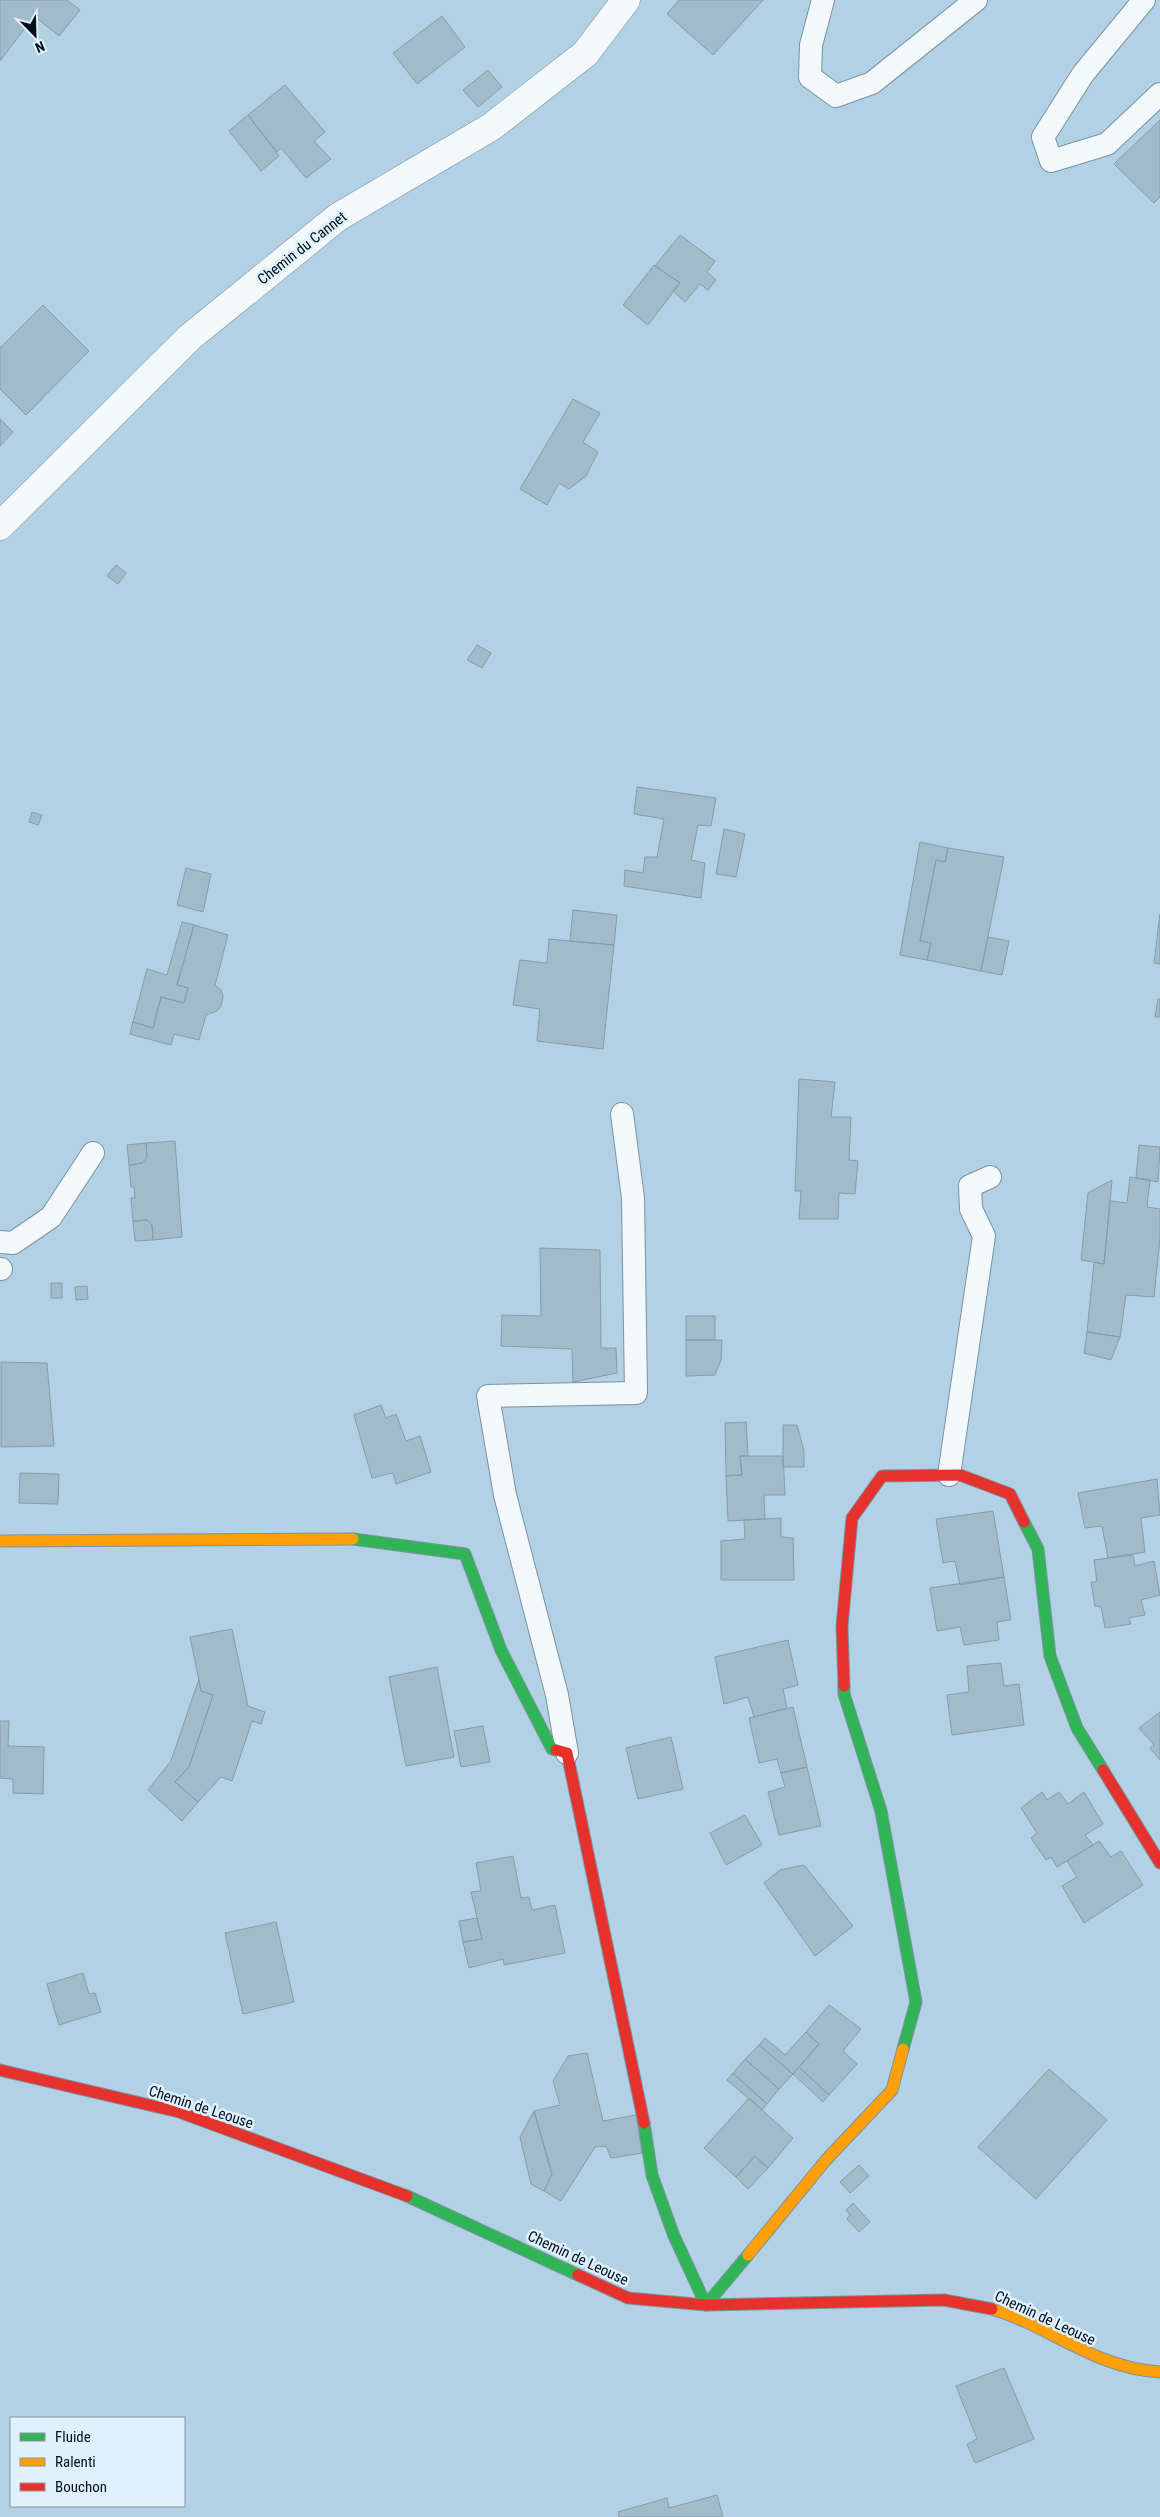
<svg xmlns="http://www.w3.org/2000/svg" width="1160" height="2517" font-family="'Roboto Condensed',sans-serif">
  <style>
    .building { fill: #a2bbcb; stroke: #849dac }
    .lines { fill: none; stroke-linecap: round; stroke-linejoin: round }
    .lane-casing { stroke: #7a93a2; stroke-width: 24 }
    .street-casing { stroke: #7a93a2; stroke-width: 29 }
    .fast-casing { stroke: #7a93a2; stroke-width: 13 }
    .slow-casing { stroke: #7a93a2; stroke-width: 13 }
    .jam-casing { stroke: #7a93a2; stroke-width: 13 }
    .lane { stroke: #f3f8fb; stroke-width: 22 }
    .street { stroke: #f3f8fb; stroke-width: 28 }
    .fast { stroke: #30b455; stroke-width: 11 }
    .slow { stroke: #ff9f0a; stroke-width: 11 }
    .jam { stroke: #e5322d; stroke-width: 11 }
    .labels { text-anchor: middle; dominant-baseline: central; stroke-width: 5; stroke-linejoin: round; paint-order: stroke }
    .street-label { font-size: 15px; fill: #000e1a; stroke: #e0f1fc }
  </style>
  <rect width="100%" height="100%" fill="#b2d1e5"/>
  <path class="building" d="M0 0H67L80 10 59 36 34 16 0 61Z
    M679 0H763L713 55 667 14Z
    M442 16 465 47 417 84 393 53Z
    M488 70 502 87 478 107 463 90Z
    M285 85 325 132 314 141 331 159 306 178 281 148 277 152 248 115Z
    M248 115 279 156 261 171 229 131Z
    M1160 120V197L1154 203 1114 164Z
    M680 235 715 261 707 272 716 280 708 290 700 284 685 302 673 291 680 283 655 266Z
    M654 265 680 283 648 325 623 305Z
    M43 305 89 351 26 415 0 389V348Z
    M573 399 600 413 583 442 598 452 586 476 569 489 559 483 547 505 520 489Z
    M0 419 13 432 0 446Z
    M116 565 126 573 118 584 107 576Z
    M477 645 491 653 482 668 467 660Z
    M637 787 716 798 711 826 698 825 691 860 705 863 701 898 624 886 625 870 643 873 645 857H657L664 819 634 814Z
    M32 812 42 815 38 825 29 822Z
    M724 829 745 834 736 877 716 874Z
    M920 842 948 848 945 862 936 860 920 941 931 943 927 960 900 955Z
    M948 848 1004 857 981 971 927 960 931 943 920 941 936 860 945 862Z
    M186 868 211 874 203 912 177 905Z
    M573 910 617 915 614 945 570 941Z
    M1160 914V964L1154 963Z
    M182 922 194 925 177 985 188 988 184 1003 161 997 153 1028 133 1022 147 969 167 975Z
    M194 925 228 935 215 985 221 990 223 996 221 1006 217 1011 206 1015 199 1040 174 1034 171 1045 130 1034 133 1022 153 1028 161 997 184 1003 188 988 177 985Z
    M988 937 1009 941 1002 975 981 971Z
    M549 939 614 945 603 1049 537 1041 540 1009 513 1005 520 960 547 963Z
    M1158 999H1160V1017H1155Z
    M799 1079 835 1082 831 1117H851L849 1160 858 1161 855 1194 839 1193 838 1219H799L801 1191H795Z
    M175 1141 182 1237 153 1240 152 1225 147 1220 133 1221 131 1198H135L134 1187H131L129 1165 142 1163 147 1158 146 1143Z
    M146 1143 147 1158 142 1163 129 1165 127 1145Z
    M1139 1145 1160 1147 1158 1182 1136 1178Z
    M1130 1177 1150 1180 1147 1207 1160 1209V1238L1154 1297 1126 1295 1120 1337 1087 1332 1094 1262 1104 1264 1110 1201 1127 1203Z
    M1112 1180 1104 1264 1081 1260 1088 1193Z
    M147 1220 152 1225 153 1240 135 1241 133 1221Z
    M540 1248 600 1250 601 1348H616L617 1373 573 1382 572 1349 501 1346 502 1315 541 1316Z
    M51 1283H62V1298H51Z
    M87 1286 88 1299 76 1300 75 1287Z
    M686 1316H715V1340H686Z
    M1087 1332 1120 1337 1111 1360 1084 1353Z
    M686 1340H722L721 1360 715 1375 686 1376Z
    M1 1362 47 1363 54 1446 1 1447Z
    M381 1405 386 1418 396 1414 406 1441 420 1436 431 1472 396 1484 393 1473 372 1478 354 1415Z
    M746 1422 748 1456H740L742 1475 726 1476 725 1423Z
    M783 1425H797L804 1451V1467H783Z
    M740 1456H783L785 1495H764L765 1519 728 1521 726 1476 742 1475Z
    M20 1473 59 1474 58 1504 19 1503Z
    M1157 1479 1160 1515 1141 1518 1145 1552 1108 1558 1102 1526 1085 1528 1078 1493Z
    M993 1511 1004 1577 960 1585 955 1561 943 1563 936 1519Z
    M781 1518V1537L793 1538 794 1580H721V1541L745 1539 744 1520Z
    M1133 1555 1135 1566 1154 1561 1160 1595 1141 1600 1145 1615 1129 1618 1131 1624 1105 1628 1101 1607 1095 1606 1091 1582H1097L1094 1560Z
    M1004 1577 1011 1620 997 1622 999 1640 964 1645 960 1627 937 1631 930 1588Z
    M232 1629 248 1706 265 1712 261 1724 252 1721 232 1781 221 1777 198 1802 175 1782 189 1767 213 1695 201 1691 190 1637Z
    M788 1640 798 1685 783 1689 787 1708 754 1717 748 1697 724 1704 715 1657Z
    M1001 1663 1004 1686 1019 1684 1024 1725 952 1735 947 1695 969 1692 967 1666Z
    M437 1667 454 1757 406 1766 389 1677Z
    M199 1679 201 1691 213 1695 189 1767 175 1782 198 1802 182 1821 148 1790 171 1761Z
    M793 1707 807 1767 781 1773 777 1759 759 1763 749 1718Z
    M1160 1712V1760L1150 1748 1154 1745 1139 1728Z
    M0 1721H9L8 1746 44 1747 43 1794 13 1793V1779L0 1778Z
    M483 1726 490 1762 461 1767 454 1731Z
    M671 1737 683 1789 638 1799 626 1748Z
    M807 1767 821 1826 779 1835 768 1792 785 1787 781 1773Z
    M1042 1792 1047 1800 1059 1792 1068 1804 1084 1792 1103 1824 1085 1835 1093 1845 1057 1867 1051 1857 1046 1860 1031 1838 1037 1833 1021 1808Z
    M745 1815 762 1845 726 1865 710 1833Z
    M1099 1841 1111 1857 1121 1851 1143 1885 1084 1923 1062 1886 1077 1877 1067 1861Z
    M513 1856 521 1898 529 1897 532 1910 555 1905 565 1953 504 1965 503 1959 469 1968 463 1942 482 1939 471 1892 481 1891 476 1863Z
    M804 1865 853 1926 815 1956 764 1883 780 1870Z
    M477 1918 482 1939 463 1942 459 1921Z
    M276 1922 294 2002 243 2014 225 1933Z
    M83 1973 89 1994 95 1993 101 2012 59 2025 47 1984Z
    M829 2005 861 2029 843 2051 857 2064 829 2095 799 2067 819 2044 806 2032Z
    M806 2032 819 2044 793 2074 759 2045 765 2038 785 2055Z
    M759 2045 793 2074 779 2089 745 2059Z
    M587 2053 603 2121 636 2115 642 2153 611 2158 606 2146 595 2147 561 2201 544 2191 552 2174 534 2111 560 2105 553 2081 568 2056Z
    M745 2059 779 2089 767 2104 733 2073Z
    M799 2067 829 2095 823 2102 793 2074Z
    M1049 2069 1107 2120 1036 2199 978 2147Z
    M733 2073 767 2104 762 2110 727 2080Z
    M749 2098 793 2138 768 2168 755 2156 736 2177 704 2148Z
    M534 2111 552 2174 544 2191 531 2184 520 2137Z
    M755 2156 768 2168 748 2189 736 2177Z
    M859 2165 869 2176 850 2193 840 2182Z
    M853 2203 870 2222 859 2232 847 2219 850 2215 846 2210Z
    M1004 2368 1034 2439 975 2463 967 2444 977 2439 956 2386Z
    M717 2495 723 2517H619L618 2512 667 2498 669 2508Z"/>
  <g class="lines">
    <g class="lane-casing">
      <path id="lane" d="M823 0 811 45 810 77 836 96 872 83 976 0
        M1144 0 1083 74 1043 137 1051 161 1107 144 1160 94
        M0 1242 13 1243 51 1217 93 1153
        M0 1269H1
        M949 1475 984 1236 971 1209 970 1186 990 1177
        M567 1753 557 1695 505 1495 488 1396 636 1393 633 1198 622 1114"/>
    </g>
    <g class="street-casing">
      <path id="street" d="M0 526 190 337 338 217 491 127 585 54 626 0"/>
    </g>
    <g class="fast-casing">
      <path id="fast" d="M1024 1522 1038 1549 1050 1656 1077 1728 1103 1770
        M353 1539 465 1554 501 1650 552 1749 556 1750
        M844 1686V1694L881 1811 916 2002 903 2049
        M644 2123 652 2175 674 2236 706 2305 748 2255
        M407 2196 578 2275"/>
    </g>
    <g class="slow-casing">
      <path id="slow" d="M0 1541 353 1539
        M748 2255 826 2160 892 2090 903 2049
        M992 2309C1052 2327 1094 2368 1160 2372"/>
    </g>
    <g class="jam-casing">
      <path id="jam" d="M844 1686 842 1626 852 1518 882 1476 960 1475 1010 1494 1024 1522
        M556 1750 567 1753 644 2123
        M1103 1770 1160 1863
        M0 2070 179 2112 407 2196
        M578 2275 628 2298 706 2305 944 2300 992 2309"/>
    </g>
    <use href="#lane" class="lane"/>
    <use href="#street" class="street"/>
    <use href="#fast" class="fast"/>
    <use href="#slow" class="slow"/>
    <use href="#jam" class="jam"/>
  </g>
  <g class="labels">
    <g class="street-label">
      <text transform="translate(302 248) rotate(-38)">Chemin du Cannet</text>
      <text transform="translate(201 2107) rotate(18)">Chemin de Leouse</text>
      <text transform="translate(578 2258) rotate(25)">Chemin de Leouse</text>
      <text transform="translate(1045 2318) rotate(25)">Chemin de Leouse</text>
    </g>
  </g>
  <rect x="10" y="2417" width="175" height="90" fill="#e0f1fc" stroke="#8696a2"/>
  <rect x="20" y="2433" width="25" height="8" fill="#30b455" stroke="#8696a2"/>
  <text x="55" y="2442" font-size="15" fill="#000e1a">Fluide</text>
  <rect x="20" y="2458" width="25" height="8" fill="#ff9f0a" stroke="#8696a2"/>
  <text x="55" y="2467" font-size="15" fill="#000e1a">Ralenti</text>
  <rect x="20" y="2483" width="25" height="8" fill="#e5322d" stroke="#8696a2"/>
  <text x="55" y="2492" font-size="15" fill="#000e1a">Bouchon</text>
  <g transform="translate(35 35) rotate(157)" stroke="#e0f1fc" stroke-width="4" paint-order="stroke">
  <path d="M0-4L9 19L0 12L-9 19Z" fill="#000e1a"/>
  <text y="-8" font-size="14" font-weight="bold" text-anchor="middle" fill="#000e1a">N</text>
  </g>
</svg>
